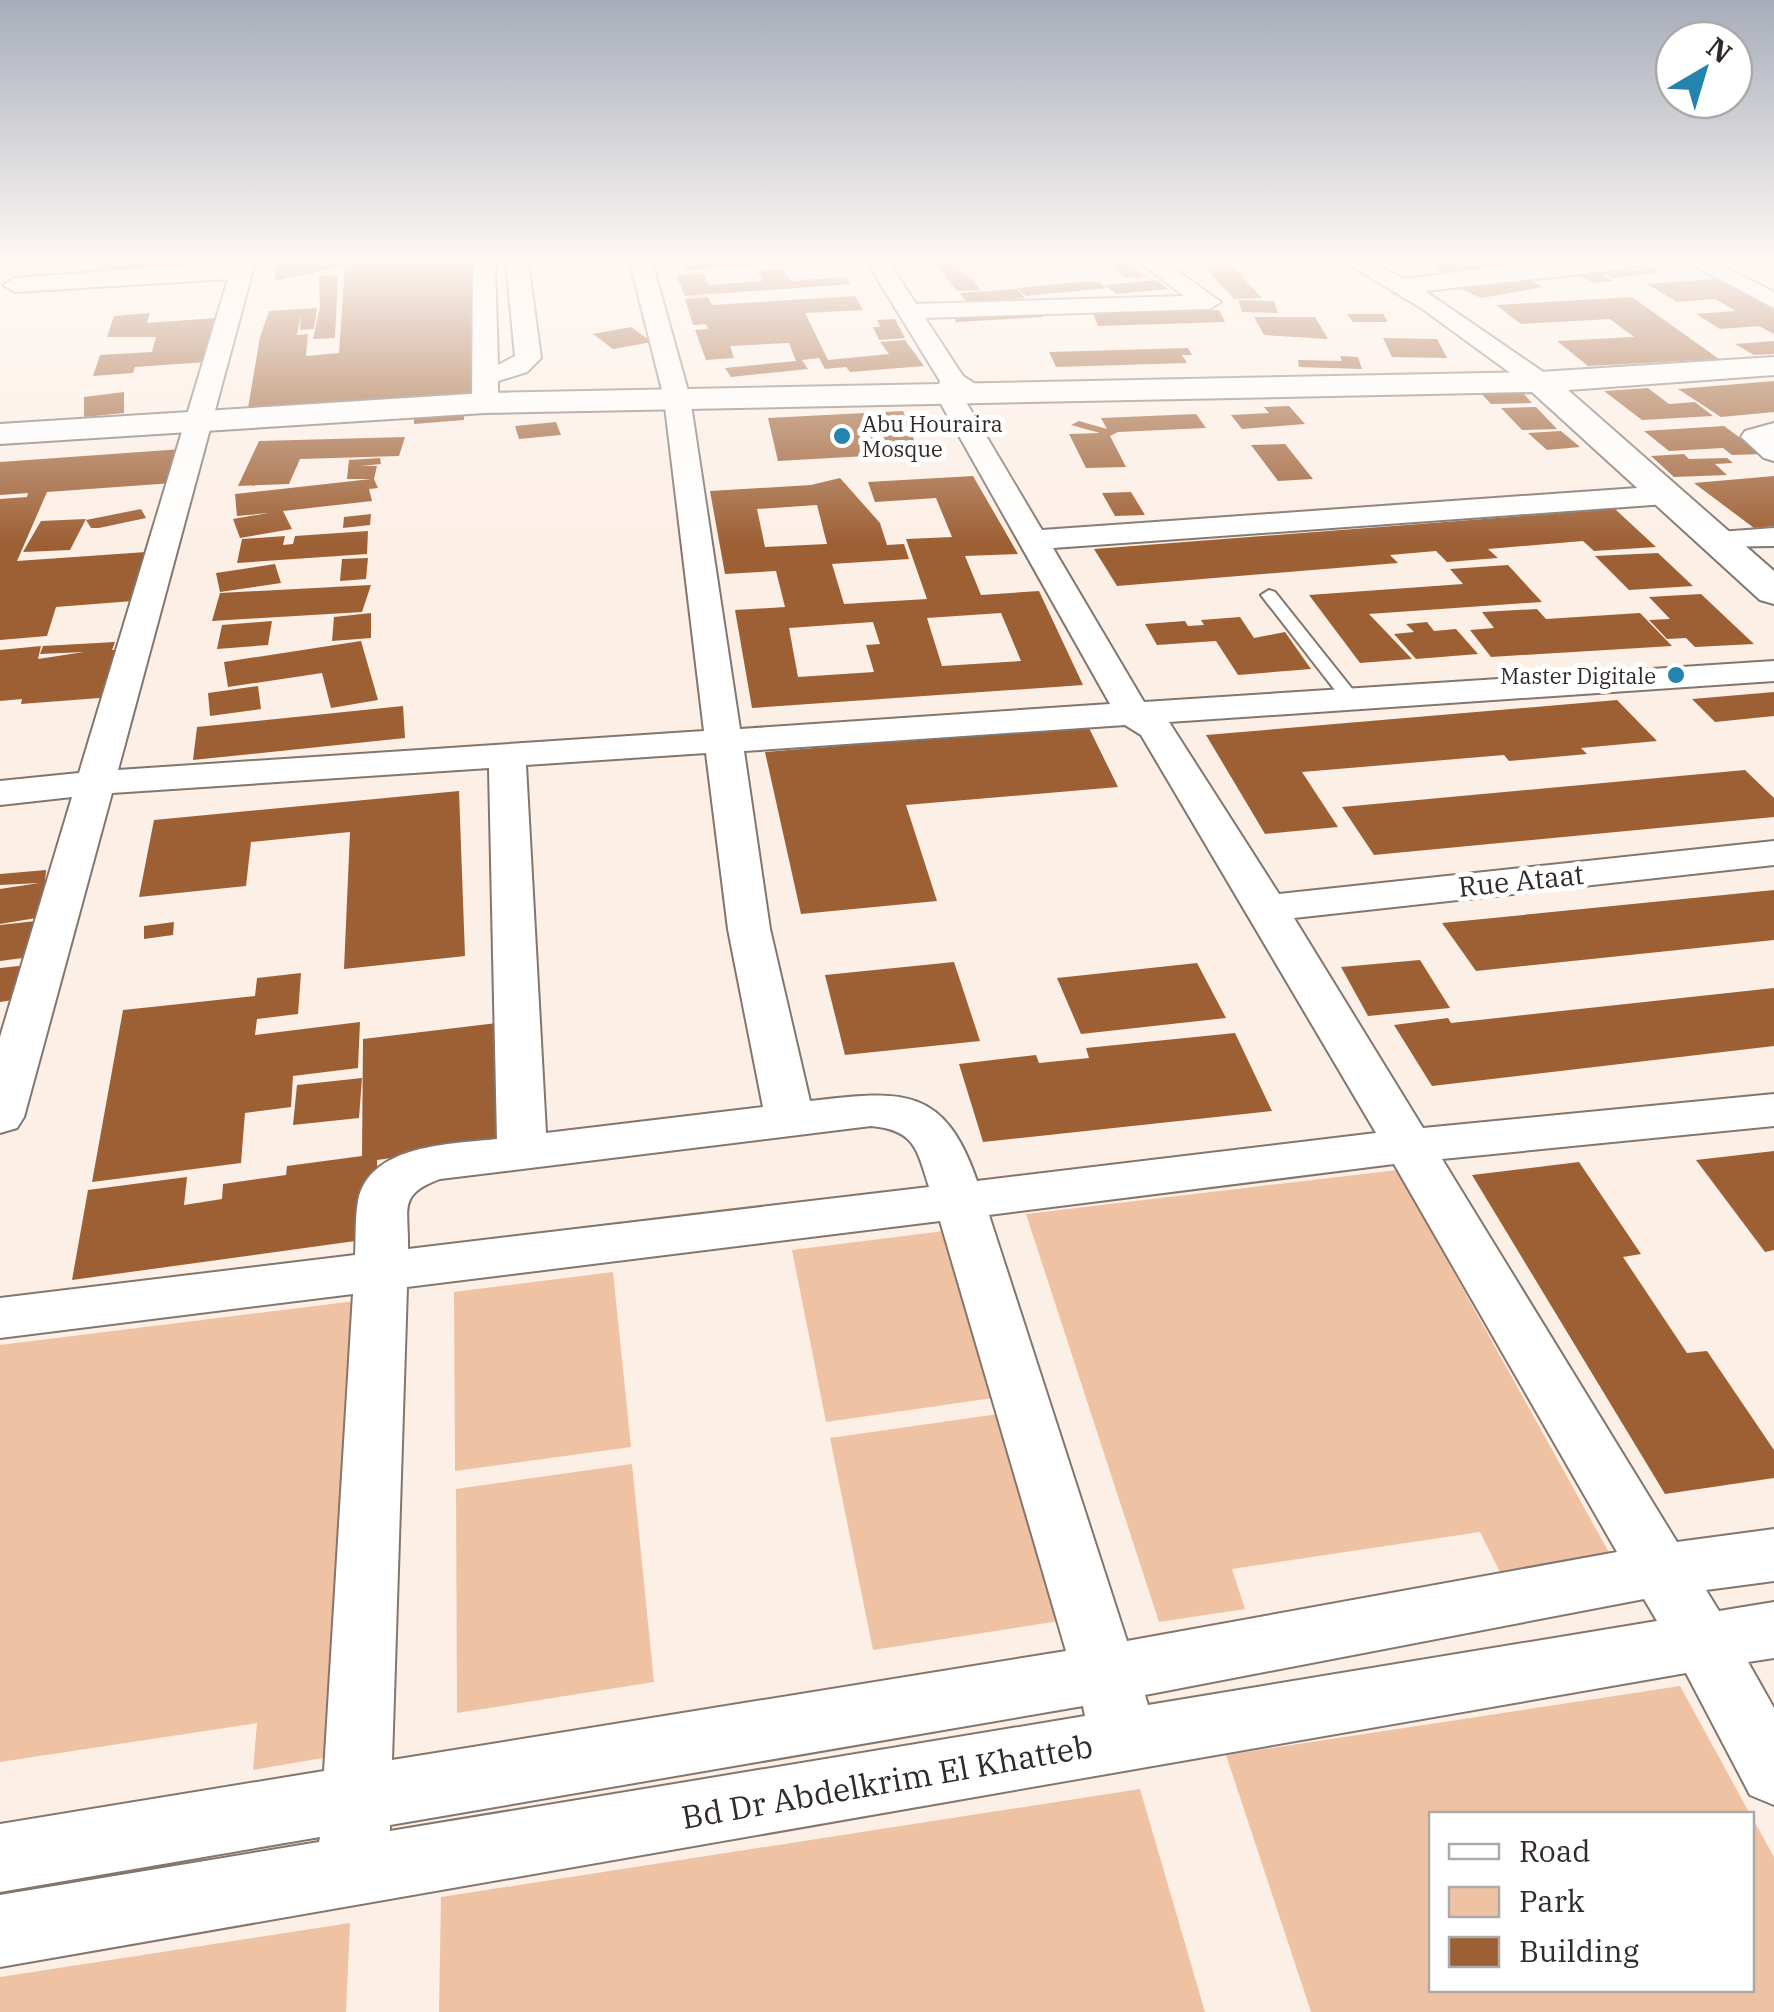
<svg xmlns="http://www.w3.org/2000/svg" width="1774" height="2012" font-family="'IBM Plex Serif',serif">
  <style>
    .green { fill: #f0c2a4 }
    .building { fill: #9d6035; fill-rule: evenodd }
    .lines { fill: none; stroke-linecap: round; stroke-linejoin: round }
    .lane-casing { stroke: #82766e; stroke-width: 4 }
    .street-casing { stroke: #82766e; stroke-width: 4 }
    .secondary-casing { stroke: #82766e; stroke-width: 4 }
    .lane { fill: #fff; fill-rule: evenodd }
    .street { fill: #fff; fill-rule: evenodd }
    .secondary { fill: #fff; fill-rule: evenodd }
    .poi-dot { fill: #2583b0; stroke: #fff; stroke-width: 4 }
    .labels { text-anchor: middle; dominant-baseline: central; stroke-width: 10; stroke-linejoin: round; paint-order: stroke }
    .far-poi-label { font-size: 22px; fill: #302b28; stroke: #fff; text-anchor: start }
    .street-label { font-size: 28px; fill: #302b28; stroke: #fff }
    .near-street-label { font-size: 32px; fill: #302b28; stroke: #fff }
  </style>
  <rect width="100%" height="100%" fill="#fcefe6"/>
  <path class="green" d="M1397 1170 1611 1556 1500 1572 1480 1532 1232 1569 1245 1609 1159 1622 1026 1214Z
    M944 1231 993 1398 826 1422 792 1250Z
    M613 1272 631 1447 455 1471 454 1292Z
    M380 1298 358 1752 253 1770 257 1723 0 1762V1345Z
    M998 1414 1059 1621 873 1650 830 1438Z
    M632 1464 654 1682 457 1713 456 1489Z
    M1680 1686 1750 1814H1432V1990H1752V1817L1774 1857V2012H1311L1226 1755Z
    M1140 1789 1205 2012H439L441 1897Z
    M350 1923 346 2012H0V1977Z"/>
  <path class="building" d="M128 262H209L206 272 93 278 99 264Z
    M278 262H472L481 392 248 408 260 337 269 311 317 308 314 329 300 330 301 314 297 335 308 334 306 356 339 353 345 266 274 281Z
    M683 262H758L761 266 686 270Z
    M952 262 975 282 980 290 957 291 935 264Z
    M1109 262H1128L1147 277 1125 278Z
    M1427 262H1505L1519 271 1447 276Z
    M1231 265 1262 298 1234 299 1204 266Z
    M1622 265 1633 271 1641 270 1634 267 1645 265 1660 272 1613 278 1593 268Z
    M783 269 790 281 846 277 851 284 685 296 676 275 703 273 709 285 763 281 757 271Z
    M1591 270 1614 281 1594 283 1571 272Z
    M338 275 335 338 313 339 320 307 319 276Z
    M1521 277 1544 287 1481 298 1459 288Z
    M1726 278 1774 305V334L1759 326 1720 329 1696 314 1736 311 1715 299 1677 302 1647 284Z
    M1157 280 1168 289 1117 294 1105 285Z
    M1089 281 1099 282 1106 288 1026 296 1017 288Z
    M1017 289 1025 298 967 303 960 293Z
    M855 296 863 310 805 313 828 360 889 354 880 342 905 340 924 366 850 372 846 367 825 369 819 358 802 360 808 369 731 377 725 368 796 361 789 343 730 346 734 358 706 360 695 330 708 329 706 324 693 325 685 299 708 297 712 305Z
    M1632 297 1719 359 1588 366 1557 341 1634 337 1610 319 1521 324 1496 305Z
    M1238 300 1274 301 1278 313 1242 312Z
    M1165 307 1172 312 1219 310 1225 322 1098 326 1093 313Z
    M1038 310 1043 317 956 322 952 314Z
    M150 313 147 323 216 318 207 362 135 367 133 373 93 376 100 355 152 352 156 337H107L114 316Z
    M1347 314H1383L1388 322H1353Z
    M1254 317H1315L1328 339 1264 335Z
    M895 319 905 338 879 340 873 327H880L877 320Z
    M631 327 652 342 613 349 593 334Z
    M1383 338 1437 339 1447 358 1392 357Z
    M1774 341V354L1754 355 1735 344Z
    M1188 348 1192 355H1182L1187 363 1056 367 1049 352Z
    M1340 356 1358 357 1362 369 1299 367 1298 360 1342 361Z
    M1774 381V412L1721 417 1678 389Z
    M1514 383 1532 403 1491 404 1473 385Z
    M1648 388 1669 404 1695 402 1713 416 1642 420 1604 391Z
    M124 392V413L84 417V397Z
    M464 406V420L414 424V415Z
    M1289 406 1305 424 1242 429 1231 415 1269 413 1264 407Z
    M1536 407 1557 429 1522 430 1501 408Z
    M903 411 919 453 778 461 768 418Z
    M1196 414 1206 428 1118 432 1110 436 1126 467 1086 468 1069 434 1100 433 1071 425 1079 421 1107 429 1101 418Z
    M556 422 561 435 519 439 515 426Z
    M1724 426 1762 454 1732 455 1723 448 1669 451 1644 431Z
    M1561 431 1580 447 1547 450 1528 433Z
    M405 437 399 456 300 459 289 484 238 486 259 441Z
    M1285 444 1313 479 1278 481 1251 445Z
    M182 449 173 483 47 492 17 561 146 552 133 601 56 607 47 636 0 640V499L27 497 28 493 0 495V462Z
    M1684 454 1689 459 1727 458 1733 463 1715 464 1727 475 1674 477 1651 456Z
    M380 458 381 464 361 466H377L374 479 378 488 369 489 372 501 283 511 292 529 240 538 233 519 268 513 237 516 235 494 371 479H347L349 460Z
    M973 476 1018 554 965 556 981 595 1039 591 1083 685 752 708 735 610 785 607 776 571 725 574 710 491 811 485 840 478 880 523 887 545 904 544 909 559 832 564 844 604 927 599 906 539 952 537 936 498 875 502 868 482ZM817 505 827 544 765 547 757 509ZM1001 613 1021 661 942 666 927 618ZM873 622 880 644 866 645 874 672 798 677 789 628Z
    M1774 476V526L1754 528 1694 483Z
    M1131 492 1145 515 1115 516 1102 493Z
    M141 509 146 518 99 528H91L86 520Z
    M1615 509 1656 547 1594 551 1583 541 1488 549 1498 558 1447 562 1436 551 1390 555 1398 563 1117 586 1094 549Z
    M371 514 370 525 343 528 344 517Z
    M86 519 70 550 23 552 41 521Z
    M368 531 367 554 237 563 242 539 285 536 283 545 293 544 295 536Z
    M1658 553 1693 586 1629 590 1595 556Z
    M368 558 366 579 340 581 342 559Z
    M275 564 281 583 220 592 216 573Z
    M1508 565 1542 602 1369 614 1412 659 1360 663 1309 595 1463 584 1450 569Z
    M371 585 362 612 212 621 220 593Z
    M1701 594 1754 644 1695 647 1686 638 1667 639 1649 620 1670 619 1649 597Z
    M1537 609 1546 619 1640 613 1672 646 1491 657 1470 630 1494 628 1482 612Z
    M371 613V638L332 641 334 617Z
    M1240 617 1254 638 1285 632 1311 669 1238 675 1216 641 1157 645 1145 624 1185 621 1188 626 1204 625 1201 620Z
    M272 621 268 645 217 649 222 625Z
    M1427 622 1434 631 1456 629 1478 654 1416 659 1394 634 1414 632 1406 624Z
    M361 641 378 700 331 708 322 673 228 687 224 662Z
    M115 642 112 650 125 649 113 697 21 704 22 699 0 701V650L41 646 38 659 84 652 40 654 43 646Z
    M258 686 261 709 210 716 208 693Z
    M1774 692V716L1715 722 1692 699Z
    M1617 700 1657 741 1581 748 1587 754 1509 761 1504 755 1302 772 1338 827 1265 834 1206 735Z
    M403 706 405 738 193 760 197 727Z
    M1088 726 1118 787 906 805 937 901 801 914 765 752Z
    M1745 770 1774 798V817L1374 855 1342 807Z
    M459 791 465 956 344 969 350 832 251 842 246 886 139 897 154 820Z
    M46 870 42 917 0 924V889L39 883 0 885V874Z
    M1774 890V940L1476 971 1442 923Z
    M36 921 30 957 0 961V925Z
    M174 922 173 935 144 939V926Z
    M1420 960 1450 1008 1368 1016 1341 967Z
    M954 962 980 1041 845 1055 825 975Z
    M1197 963 1226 1018 1081 1034 1057 978Z
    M28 965 19 999 0 1002V968Z
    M301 973 298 1014 257 1019 255 1035 360 1022 358 1068 293 1076 291 1107 245 1113 241 1163 92 1182 123 1010 255 996 257 978Z
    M1774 988V1046L1432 1086 1394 1025 1448 1018 1451 1023Z
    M497 1023 507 1142 377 1160V1238L72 1280 88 1190 187 1177 184 1205 222 1199 223 1184 286 1175 287 1166 362 1156 363 1039Z
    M1235 1033 1272 1111 983 1142 959 1064 1036 1055 1039 1063 1089 1058 1086 1048Z
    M362 1078 359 1118 293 1125 297 1085Z
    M1774 1151V1250L1765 1252 1696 1160Z
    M1579 1162 1641 1254 1623 1257 1687 1353 1707 1351 1774 1450V1478L1665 1494 1472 1175Z"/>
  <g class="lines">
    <g class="lane-casing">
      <path id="lane" d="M1269 590 1275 592 1357 695V703H1345L1261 595Z"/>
    </g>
    <g class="street-casing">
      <path id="street" d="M233 262H255L118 770 704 731 664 398 630 262H652L690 398 740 729 1110 704 936 395 940 381 867 262H889L916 304 1184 296 1140 262H1165L1221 302 1209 309 925 318 963 376 991 394 978 402 963 397 1042 530 1666 486 1676 489 1681 495 1676 501 1666 504 1053 548 1144 702 1774 661V681L1169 722 1279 894 1774 841V865L1294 918 1423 1128 1774 1094V1126L1442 1159 1677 1542 1774 1529V1581L1706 1590 1719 1611 1774 1602V1658L1748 1662 1774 1708V1805L1750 1795 1686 1673 0 1967V1895L319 1842 320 1837 0 1892V1824L324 1771 353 1294 0 1338V1298L355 1255C356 1238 355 1218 358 1201 369 1144 452 1144 497 1139L489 768 112 793 24 1117 17 1128 0 1133V1037L72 797 0 805V781L79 773 228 279 15 292 3 285 15 278ZM1125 725 1141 735 1376 1133 977 1181C944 1084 900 1091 810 1101L770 929 744 751ZM706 753 728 929 763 1107 546 1133 526 765ZM871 1126C915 1130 917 1149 929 1187L408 1249C409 1208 397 1195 440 1179ZM1394 1164 1617 1552 1127 1641 989 1215ZM940 1221 1066 1651 392 1760 407 1287ZM1644 1599 1657 1621 1148 1705 1145 1695ZM1083 1706 1085 1716 390 1831V1825Z
        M473 262H495L498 365 515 356 506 262H528L541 358 527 372 498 381V403L485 411 472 403Z
        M1345 262H1372L1404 279 1504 266 1501 262H1637L1626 269 1425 291 1549 376 1553 382 1549 388H1531L1421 308Z
        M1687 262H1715L1774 292V308Z
        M1774 423V461L1764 458 1741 437 1745 431Z
        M1774 528V546L1705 547 1700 540 1705 533Z"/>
    </g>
    <g class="secondary-casing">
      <path id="secondary" d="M1774 357V375L1568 390 1774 571V604L1760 600 1532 392 485 413 0 444V424L485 393 1540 372Z"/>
    </g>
    <use href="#lane" class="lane"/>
    <use href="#street" class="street"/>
    <use href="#secondary" class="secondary"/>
  </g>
  <linearGradient id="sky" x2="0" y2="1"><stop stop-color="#a7adba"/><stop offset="0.48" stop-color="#fef8f4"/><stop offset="1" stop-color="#fef8f4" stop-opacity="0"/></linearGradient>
  <rect width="1774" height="543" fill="url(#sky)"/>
  <g class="poi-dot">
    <circle cx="842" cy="436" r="10"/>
    <circle cx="1676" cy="675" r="10"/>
  </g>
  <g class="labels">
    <g class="far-poi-label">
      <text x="862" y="423">Abu Houraira<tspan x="862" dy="25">Mosque</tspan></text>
      <text x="1656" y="675" text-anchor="end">Master Digitale</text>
    </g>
    <g class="street-label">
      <text transform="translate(1521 880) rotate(-6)">Rue Ataat</text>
    </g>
    <g class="near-street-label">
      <text transform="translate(887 1781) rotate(-10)">Bd Dr Abdelkrim El Khatteb</text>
    </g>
  </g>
  <rect x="1429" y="1812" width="325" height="180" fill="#ffffff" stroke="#acaaa9" stroke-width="2.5"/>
  <rect x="1449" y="1844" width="50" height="15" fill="#ffffff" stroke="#acaaa9" stroke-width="2.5"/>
  <text x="1519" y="1862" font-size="30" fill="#302b28">Road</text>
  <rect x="1449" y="1887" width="50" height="30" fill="#f0c2a4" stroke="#acaaa9" stroke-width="2.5"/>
  <text x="1519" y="1912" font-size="30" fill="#302b28">Park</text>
  <rect x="1449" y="1937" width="50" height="30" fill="#9d6035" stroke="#acaaa9" stroke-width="2.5"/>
  <text x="1519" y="1962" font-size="30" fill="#302b28">Building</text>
  <g transform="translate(1704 70) rotate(38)"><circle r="48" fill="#ffffff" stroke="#acaaa9" stroke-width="2.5"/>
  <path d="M0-8L18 38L0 25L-18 38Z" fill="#2583b0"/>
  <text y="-15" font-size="28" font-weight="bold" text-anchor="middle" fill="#302b28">N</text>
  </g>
</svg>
